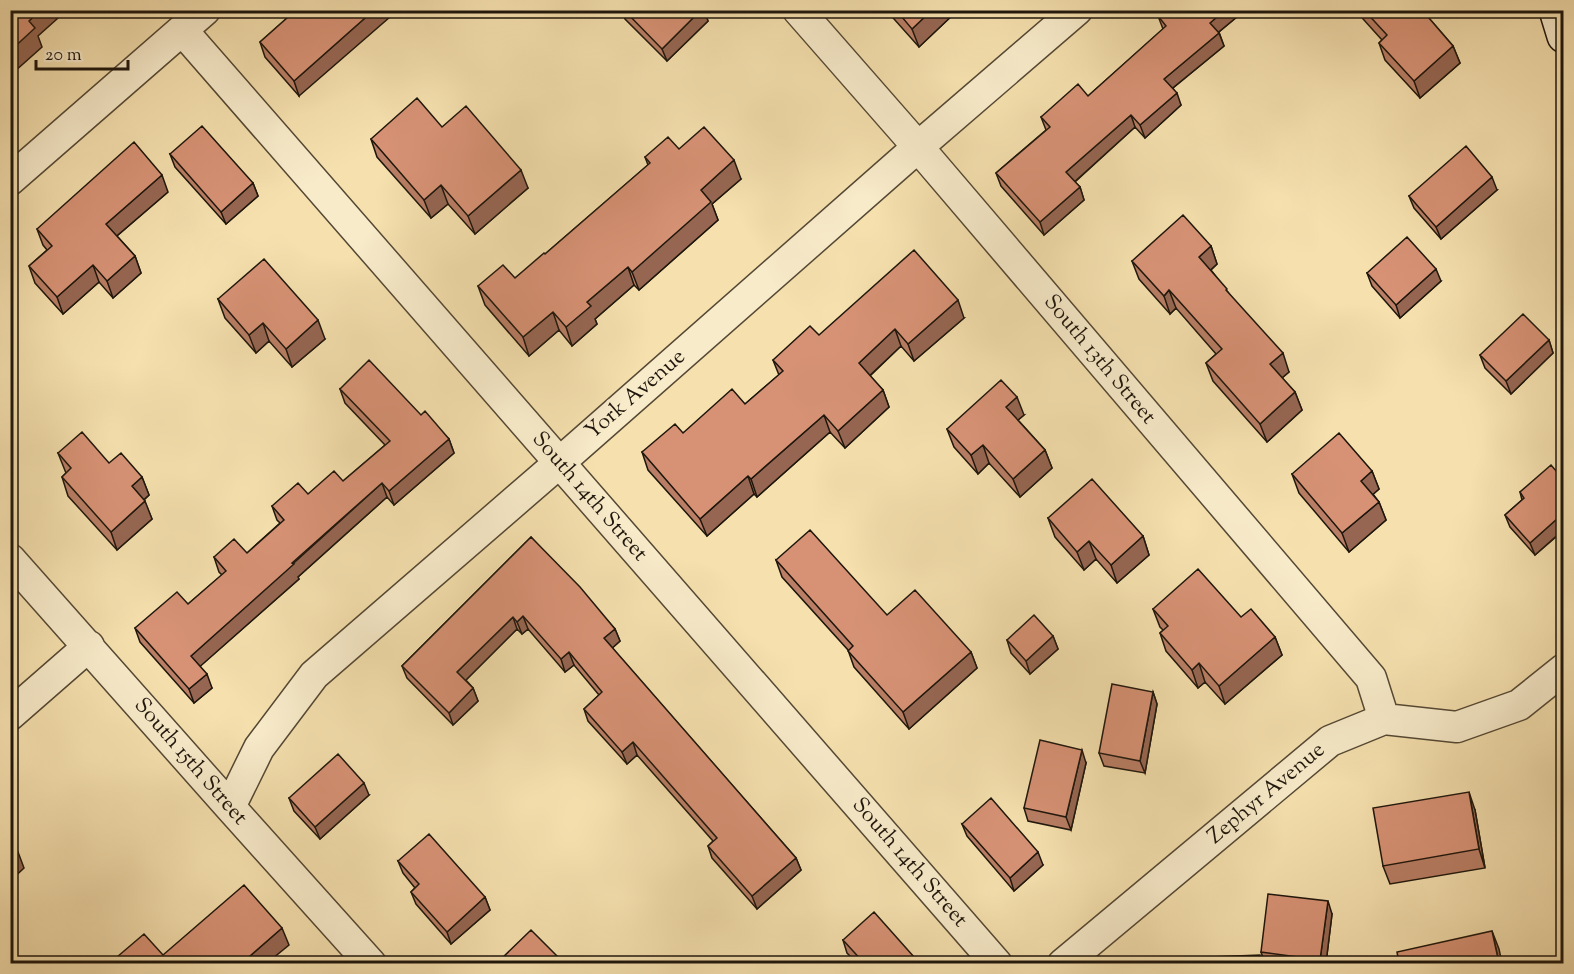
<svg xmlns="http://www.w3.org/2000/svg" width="1574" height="974" font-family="'Sorts Mill Goudy',serif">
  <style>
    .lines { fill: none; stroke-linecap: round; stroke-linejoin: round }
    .street-casing { stroke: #544834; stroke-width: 33 }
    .secondary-casing { stroke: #1e160c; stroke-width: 36 }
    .street { stroke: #f8ebca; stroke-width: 30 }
    .secondary { stroke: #f8ebca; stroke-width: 33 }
    .wall { fill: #b97e65; stroke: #1e160c; stroke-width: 1.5 }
    .shaded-wall { fill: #966652; stroke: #1e160c; stroke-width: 1.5 }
    .building { fill: #d79275; stroke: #1e160c; stroke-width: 1.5 }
    .labels { text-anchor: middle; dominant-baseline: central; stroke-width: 6; stroke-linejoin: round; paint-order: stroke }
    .street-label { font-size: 22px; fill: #1e160c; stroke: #f8ebca }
  </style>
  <rect width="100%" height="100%" fill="#f5e0ae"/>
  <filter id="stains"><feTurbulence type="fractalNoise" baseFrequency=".00333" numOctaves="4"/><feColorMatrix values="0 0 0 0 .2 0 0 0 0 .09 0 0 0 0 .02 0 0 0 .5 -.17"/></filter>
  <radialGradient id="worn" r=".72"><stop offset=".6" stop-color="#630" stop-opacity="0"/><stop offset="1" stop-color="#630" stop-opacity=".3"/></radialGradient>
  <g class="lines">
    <g class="street-casing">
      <path id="street" d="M798 10 918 147 1371 678 1384 719
        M182 30 997 964
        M10 180 205 10
        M10 559 230 807 371 964
        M10 715 89 646
        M230 807 259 748 314 675 559 463 918 147 1077 10
        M1063 964 1330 741 1384 719 1457 727 1519 705 1564 669"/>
    </g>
    <g class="secondary-casing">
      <path id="secondary" d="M1556 10 1564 36"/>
    </g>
    <use href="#street" class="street"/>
    <use href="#secondary" class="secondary"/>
  </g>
  <path class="wall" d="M296 10 299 96 265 57 260 42Z
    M622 10H704L708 21 667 61 625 19Z
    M886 10H958L919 47Z
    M1164 10H1236L1238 16 1219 32 1224 46 1173 88 1181 105 1145 138 1135 127 1075 182 1080 187 1084 200 1044 235 1001 186 996 173 1046 130 1041 117 1088 96 1163 29 1158 16Z
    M1355 10H1422L1453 46 1460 63 1420 98 1385 60 1379 43 1382 40Z
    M442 127 528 188 475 234 448 204 431 218 377 157 371 139Z
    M679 149 741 179 712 204 718 220 639 290 634 285 595 319 597 324 572 346 559 330 529 356 485 305 478 286 515 278 545 254 648 165 645 157Z
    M170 154 253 183 258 196 226 224 175 167Z
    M1497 190 1441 239 1414 208 1409 196Z
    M168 192 117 236 135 256 141 273 113 298 99 282 63 314 35 283 29 266 47 250 43 245 37 229Z
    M1211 246 1217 264 1211 270 1289 372 1282 378 1295 392 1302 410 1267 442 1213 381 1206 363 1216 354 1176 308 1170 314 1139 279 1132 261Z
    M1367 273 1441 281 1400 318 1372 286Z
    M218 299 325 339 292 367 269 341 256 353 225 318Z
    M964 318 914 361 901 346 870 376 883 390 889 407 845 448 830 432 757 497 754 494 707 536 648 470 642 452 745 404 779 375 773 360 819 335Z
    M1549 340 1553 353 1511 394 1485 368 1480 355Z
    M340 389 421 415 449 439 454 453 394 505 387 497 298 577 299 579 200 666 212 688 194 703 140 642 135 628 188 604 222 575 219 572 214 557 247 553 280 523 277 520 272 506 308 494 343 481 385 445 345 403Z
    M1024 415 1018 420 1045 450 1052 468 1020 497 989 463 978 474 954 447 947 429Z
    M58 453 109 463 142 477 149 495 144 500 152 519 117 550 68 496 62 477 66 473Z
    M1372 471 1379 489 1373 494 1379 502 1386 520 1349 552 1299 493 1292 474Z
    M1563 479V531L1535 555 1510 527 1505 515 1522 500 1520 492Z
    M1048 518 1143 536 1149 555 1117 583 1096 559 1084 570 1055 537Z
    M531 537 615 629 620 641 612 648 796 858 801 870 757 909 712 858 708 846 713 841 637 755 627 764 588 721 584 709 599 695 574 665 565 672 528 629 522 634 517 629 466 680 473 688 478 701 453 725 407 678 402 666Z
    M776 560 887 615 971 652 977 668 909 729 854 667 848 650 782 577Z
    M1153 609 1241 617 1275 637 1282 655 1225 704 1205 682 1198 688 1166 651 1160 633 1163 630 1160 627Z
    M1053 636 1058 649 1030 674 1011 653 1007 640Z
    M1153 692 1157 704 1145 773 1104 766 1099 753Z
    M1563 718V738L1558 723Z
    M1086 763 1071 830 1028 821 1024 808Z
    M369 795 320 839 294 811 289 798Z
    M1475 810 1485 868 1390 884 1383 866Z
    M962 824 1043 865 1014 891 967 836Z
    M398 861 485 897 490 910 451 944 416 904 411 892 415 888 403 873Z
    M1332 914 1326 963H1265L1261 952Z
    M843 940 914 957 916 963H857L847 953Z"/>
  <path class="shaded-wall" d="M40 10H67L38 36 42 47 14 72 10 62V51L29 21Z
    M374 10H398L299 96 294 81Z
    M701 10H704L708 21 667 61 662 49Z
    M932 10H958L919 47 912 29Z
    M1225 10H1236L1238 16 1215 35 1210 23Z
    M1219 33 1224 46 1169 91 1164 79Z
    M1453 46 1460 63 1420 98 1414 81Z
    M1177 93 1181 105 1145 138 1140 125Z
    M1131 115 1135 127 1071 185 1066 172Z
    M734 160 741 179 712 204 718 220 639 290 632 272 701 190Z
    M521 170 528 188 475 234 468 216Z
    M162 175 168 192 112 240 106 224Z
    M1492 177 1497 190 1441 239 1436 227Z
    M253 183 258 196 226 224 221 212Z
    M441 185 448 204 431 218 424 200Z
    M1080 187 1084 200 1044 235 1040 222Z
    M1211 246 1217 264 1205 275 1199 257Z
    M135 256 141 273 113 298 107 281Z
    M93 265 99 282 63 314 57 297Z
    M628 267 634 285 595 319 597 324 572 346 566 327 587 302Z
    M1436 269 1441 281 1400 318 1396 305Z
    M1169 290 1176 308 1170 314 1164 296Z
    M958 300 964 318 914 361 908 344Z
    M553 312 559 330 529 356 523 337Z
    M318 320 325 339 292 367 286 349Z
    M263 323 269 341 256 353 249 335Z
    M895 329 901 346 865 380 859 363Z
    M1549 340 1553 353 1511 394 1506 381Z
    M1283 353 1289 372 1277 382 1270 364Z
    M883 390 889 407 845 448 838 431Z
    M1295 392 1302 410 1267 442 1260 424Z
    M1017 397 1024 415 1012 425 1006 407Z
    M824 415 830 432 757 497 751 479Z
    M449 439 454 453 394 505 389 491Z
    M983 445 989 463 978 474 971 455Z
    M1045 450 1052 468 1020 497 1013 479Z
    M1372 471 1379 489 1368 499 1361 481Z
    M748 476 754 494 707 536 700 519Z
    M142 477 149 495 138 505 132 486Z
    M382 483 387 497 298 577 299 579 196 670 191 656Z
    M145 501 152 519 117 550 111 532Z
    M1379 502 1386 520 1349 552 1342 533Z
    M1558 518 1563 530 1535 555 1530 543Z
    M1143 536 1149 555 1117 583 1111 565Z
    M1089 541 1096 559 1084 570 1077 552Z
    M523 616 528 629 522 634 517 622Z
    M513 617 517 629 462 684 457 672Z
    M615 629 620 641 609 651 604 638Z
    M1053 636 1058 649 1030 674 1026 661Z
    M1275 637 1282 655 1225 704 1219 686Z
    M569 652 574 665 565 672 561 659Z
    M971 652 977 668 909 729 903 712Z
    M1199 663 1205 682 1198 688 1192 670Z
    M207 674 212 688 194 703 189 689Z
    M473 688 478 701 453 725 449 713Z
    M1153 692 1157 704 1145 773 1140 761Z
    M633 742 637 755 627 764 622 752Z
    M1082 750 1086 763 1071 830 1066 817Z
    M364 783 369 795 320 839 315 827Z
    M1469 792 1475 810 1485 868 1479 849Z
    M18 852 24 868 10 881V859Z
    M1038 852 1043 865 1014 891 1010 878Z
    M796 858 801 870 757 909 752 896Z
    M485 897 490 910 451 944 447 932Z
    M1328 901 1332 914 1326 963H1322L1320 960Z
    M282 928 289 945 267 963H242Z
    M1492 931 1499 949 1502 963H1499Z
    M914 957 916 963H906Z"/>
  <path class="building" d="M10 10H40L29 21 35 28 10 51Z
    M296 10H374L294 81 260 42Z
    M624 10H701L662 49Z
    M896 10H932L912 29Z
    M1164 10H1225L1210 23 1219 33 1164 79 1177 93 1140 125 1131 115 1066 172 1080 187 1040 222 996 173 1050 127 1041 117 1078 84 1088 96 1166 26 1158 16Z
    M1364 10H1422L1453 46 1414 81 1379 43 1387 35Z
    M417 98 442 127 466 106 521 170 468 216 441 185 424 200 371 139Z
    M202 126 253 183 221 212 170 154Z
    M704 127 734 160 701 190 711 202 632 272 628 267 587 302 591 306 566 327 553 312 523 337 478 286 503 265 515 278 544 253 545 254 650 163 645 157 668 137 679 149Z
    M134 142 162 175 106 224 135 256 107 281 93 265 57 297 29 266 52 246 37 229Z
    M1466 146 1492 177 1436 227 1409 196Z
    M1183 215 1211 246 1199 257 1227 289 1226 290 1283 353 1270 364 1295 392 1260 424 1206 363 1222 349 1169 290 1164 296 1132 261Z
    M1407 237 1436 269 1396 305 1367 273Z
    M914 250 958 300 908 344 895 329 859 363 883 390 838 431 824 415 751 479 748 476 700 519 642 452 675 424 683 433 732 389 745 404 783 371 773 360 810 326 819 335Z
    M264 259 318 320 286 349 263 323 249 335 218 299Z
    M1523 314 1549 340 1506 381 1480 355Z
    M369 360 421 415 425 411 449 439 389 491 382 483 292 563 294 564 191 656 207 674 189 689 135 628 177 592 188 604 226 571 214 557 234 539 247 553 284 520 272 506 298 483 308 494 334 471 343 481 390 441 340 389Z
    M1001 380 1017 397 1006 407 1045 450 1013 479 983 445 971 455 947 429Z
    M82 432 109 463 121 453 142 477 132 486 145 501 111 532 62 477 71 468 58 453Z
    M1339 433 1372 471 1361 481 1379 502 1342 533 1292 474Z
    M1551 465 1563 479V523L1558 518 1530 543 1505 515 1524 498 1520 492Z
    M1092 479 1143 536 1111 565 1089 541 1077 552 1048 518Z
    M810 530 887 615 915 590 971 652 903 712 848 651 853 646 776 560Z
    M531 537 580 587 615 629 604 638 796 858 752 896 708 846 717 838 633 742 622 752 584 709 602 692 569 652 561 659 523 616 517 622 513 617 457 672 473 688 449 713 402 666Z
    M1198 569 1241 617 1251 609 1275 637 1219 686 1199 663 1192 670 1160 633 1168 626 1153 609Z
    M1034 615 1053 636 1026 661 1007 640Z
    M1112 684 1153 692 1140 761 1099 753Z
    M1563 718V729L1558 723Z
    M1040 740 1082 750 1066 817 1024 808Z
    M338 754 364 783 315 827 289 798Z
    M1469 792 1479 849 1383 866 1373 808Z
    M991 798 1038 852 1010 878 962 824Z
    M429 834 485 897 447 932 411 892 419 884 398 861Z
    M10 843 18 852 10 859Z
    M244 885 282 928 242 963H110L144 934 163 955Z
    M1268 894 1328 901 1320 960 1261 952Z
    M874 912 914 957 906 963H864L843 940Z
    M531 930 564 963H497Z
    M1492 931 1499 963H1399L1397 952Z
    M1260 955 1261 963H1186V958Z"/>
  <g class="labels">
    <g class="street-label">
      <text transform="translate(1099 360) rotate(50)">South 13th Street</text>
      <text transform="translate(636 395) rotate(-41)">York Avenue</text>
      <text transform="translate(589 497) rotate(49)">South 14th Street</text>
      <text transform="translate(190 762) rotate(49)">South 15th Street</text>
      <text transform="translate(1267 794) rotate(-40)">Zephyr Avenue</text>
      <text transform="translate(909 863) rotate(49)">South 14th Street</text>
    </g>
  </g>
  <rect width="1574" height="974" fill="none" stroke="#f5e0ae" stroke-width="36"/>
  <rect x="12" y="12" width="1550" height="950" fill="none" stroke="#1e160c" stroke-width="3"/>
  <rect x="18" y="18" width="1538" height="938" fill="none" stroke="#1e160c" stroke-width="1.5"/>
  <path d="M36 60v9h92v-9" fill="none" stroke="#1e160c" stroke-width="3"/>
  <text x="45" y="60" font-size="18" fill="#1e160c" stroke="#f8ebca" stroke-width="4.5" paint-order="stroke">20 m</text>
  <rect width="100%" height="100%" filter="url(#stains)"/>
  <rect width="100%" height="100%" fill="url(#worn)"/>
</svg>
